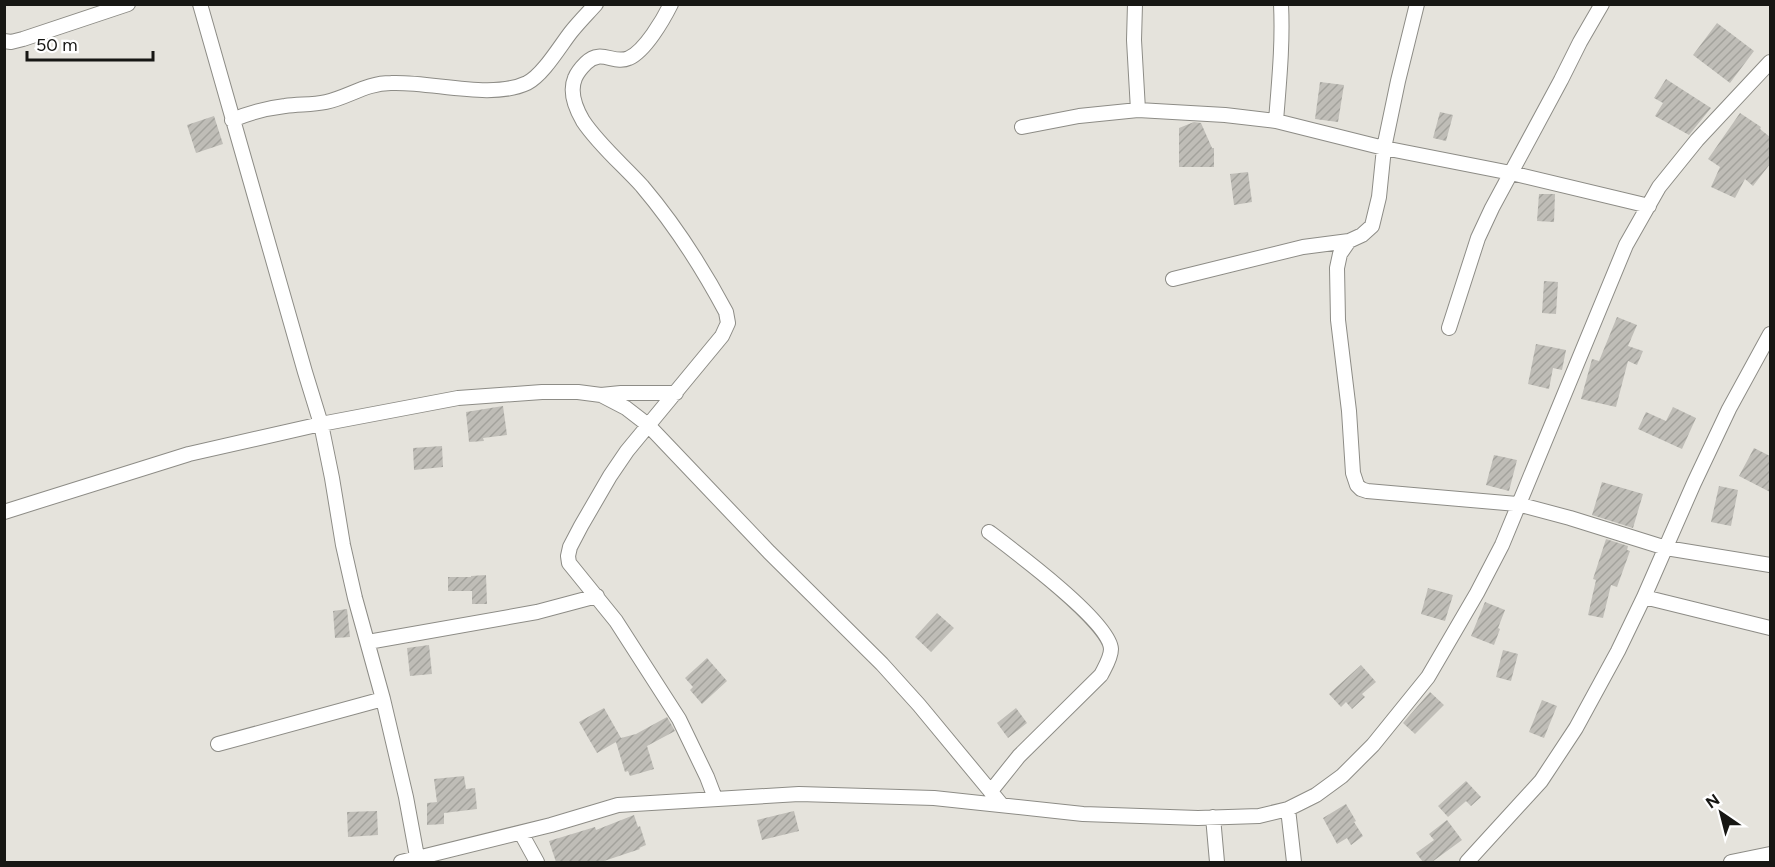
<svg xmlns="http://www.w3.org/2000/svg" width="1775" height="867" font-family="Figtree,sans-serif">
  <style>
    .building { fill: url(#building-hatch) }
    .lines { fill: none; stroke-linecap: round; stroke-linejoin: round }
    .minor-casing { stroke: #8d8c86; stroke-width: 16 }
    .minor { stroke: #fff; stroke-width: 14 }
  </style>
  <defs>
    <pattern id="building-hatch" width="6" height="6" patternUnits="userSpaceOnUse" patternTransform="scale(1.5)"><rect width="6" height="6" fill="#bfbdb7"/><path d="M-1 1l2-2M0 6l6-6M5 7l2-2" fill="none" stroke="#a3a29c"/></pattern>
  </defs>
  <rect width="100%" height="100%" fill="#e5e3dc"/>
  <path class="building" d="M1717 23 1754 51 1730 83 1693 55Z
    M1666 79 1711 108 1689 135 1655 116 1663 103 1654 98Z
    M1320 82 1344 85 1338 122 1315 119Z
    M1440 112 1453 115 1446 141 1433 138Z
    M1740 113 1761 127 1760 129 1770 137V164L1753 186 1745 179 1735 198 1711 187 1720 167 1708 159Z
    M214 116 223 144 196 153 187 125Z
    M1194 122 1201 123 1212 148H1214V167H1179V128Z
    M1248 172 1252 202 1234 205 1230 174Z
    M1539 194H1555L1554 222 1537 221Z
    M1544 281 1558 282 1556 314 1542 313Z
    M1617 317 1637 325 1628 346 1643 351 1637 365 1628 361 1616 407 1581 399 1592 359 1599 361Z
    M1536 344 1566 350 1562 370 1553 368 1549 389 1528 384Z
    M503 406 507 435 483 438 484 441 469 442 466 412Z
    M1673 407 1696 418 1682 449 1638 429 1646 412 1666 421Z
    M442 446 443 467 414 470 413 448Z
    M1754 448 1770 456V492L1739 476Z
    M1494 455 1517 460 1509 491 1486 485Z
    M1602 482 1643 494 1633 528 1592 515Z
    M1719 486 1738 490 1731 526 1711 522Z
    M1606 539 1628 546 1627 550 1630 551 1617 587 1611 585 1603 618 1588 615 1596 580 1593 579Z
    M486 575 487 604H472V591H448V577H471V576Z
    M1428 588 1453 595 1445 621 1421 614Z
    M1485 602 1505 610 1498 628 1500 629 1494 645 1471 636Z
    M347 609 350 637 335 638 333 611Z
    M937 613 954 628 931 652 915 637Z
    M429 645 432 674 410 676 407 648Z
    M1503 650 1518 654 1511 681 1496 677Z
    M707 658 727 681 702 704 690 690 693 687 685 678Z
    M1361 665 1376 682 1362 694 1365 697 1352 709 1346 702 1341 707 1329 694Z
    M1430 692 1444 705 1415 734 1403 723Z
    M1542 700 1557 706 1544 738 1529 732Z
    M604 708 621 738 636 734 667 717 675 731 647 746 654 769 630 776 628 771 625 772 616 742 597 753 579 722Z
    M1016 708 1027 723 1008 738 997 723Z
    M464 776 466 789 475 788 477 809 444 813V824L427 825V803L437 802 434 779Z
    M1466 781 1481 797 1471 806 1466 801 1448 817 1438 806Z
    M1346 804 1356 821 1354 822 1363 836 1351 845 1347 838 1337 844 1323 818Z
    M377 811 378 835 348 837 347 812Z
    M794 811 799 831 762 840 757 820Z
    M634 815 638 827 640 826 646 845 639 848 640 849 601 862H556L549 841 595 827 596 830Z
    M1447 820 1462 840 1432 862H1423L1416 853 1434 840 1429 834Z"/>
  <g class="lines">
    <g class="minor-casing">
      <path id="minor" d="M200 4 305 372 321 424 332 478 343 545 355 598 383 699 406 797 418 862
        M671 4C663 20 645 51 629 58 614 65 601 48 586 63 582 67 577 73 575 78 569 92 576 109 583 121 599 145 623 165 642 186 675 225 702 267 726 312L728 323 722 336 627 451 610 476 581 526 570 547 568 556 569 563 616 621 679 719 707 777 715 798
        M1135 4 1134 40 1138 110
        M1417 4 1398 81 1384 148 1379 197 1372 226 1362 235 1349 241 1340 254 1337 268 1338 320 1349 411 1353 473 1357 485 1361 489 1367 491 1517 504 1570 518 1666 548 1770 565
        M4 41 11 42 23 39 128 4
        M232 120C249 113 267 108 285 106 299 104 312 105 326 102 349 97 366 83 391 83 431 81 491 100 527 83 543 75 560 46 571 32 579 22 588 13 596 4
        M1276 121C1279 82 1283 44 1281 4
        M1022 127 1079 116 1138 110 1225 115 1276 121 1384 148 1511 173 1649 206
        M1173 279 1303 247 1349 241
        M1449 328 1478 238 1492 208 1561 80 1580 42 1602 4
        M601 395 621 393H676
        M4 512 189 454 321 424 458 398 542 392H578L601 395 626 408 648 425 769 552 882 664 919 705 1001 804
        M989 532C1013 550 1110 622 1111 649 1111 658 1105 667 1101 675L1019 756 991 791
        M1644 597 1770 628
        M368 642 537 612 597 596
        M218 744 383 699
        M1288 809 1294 862
        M1213 817 1217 862
        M521 833 537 862
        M401 862 551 825 618 805 799 794 934 798 1083 814 1198 818 1259 816 1288 809 1316 795 1342 776 1373 745 1428 677 1477 593 1502 545 1626 245 1659 187 1697 140 1770 62
        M1467 862 1541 781 1576 728 1618 651 1644 597 1694 483 1729 409 1770 334
        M1731 862 1770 854"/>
    </g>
    <use href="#minor" class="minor"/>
  </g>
  <rect width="1775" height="867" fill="none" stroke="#171714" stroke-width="12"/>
  <g transform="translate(1721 813) rotate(325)" stroke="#ffffff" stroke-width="4.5" paint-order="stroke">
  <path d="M0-4.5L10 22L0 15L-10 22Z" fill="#171714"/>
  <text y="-9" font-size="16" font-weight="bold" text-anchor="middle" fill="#171714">N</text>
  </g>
  <path d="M27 51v9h126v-9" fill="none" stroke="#171714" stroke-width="3"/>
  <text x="36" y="51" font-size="18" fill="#171714" stroke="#ffffff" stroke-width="4.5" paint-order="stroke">50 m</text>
</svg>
